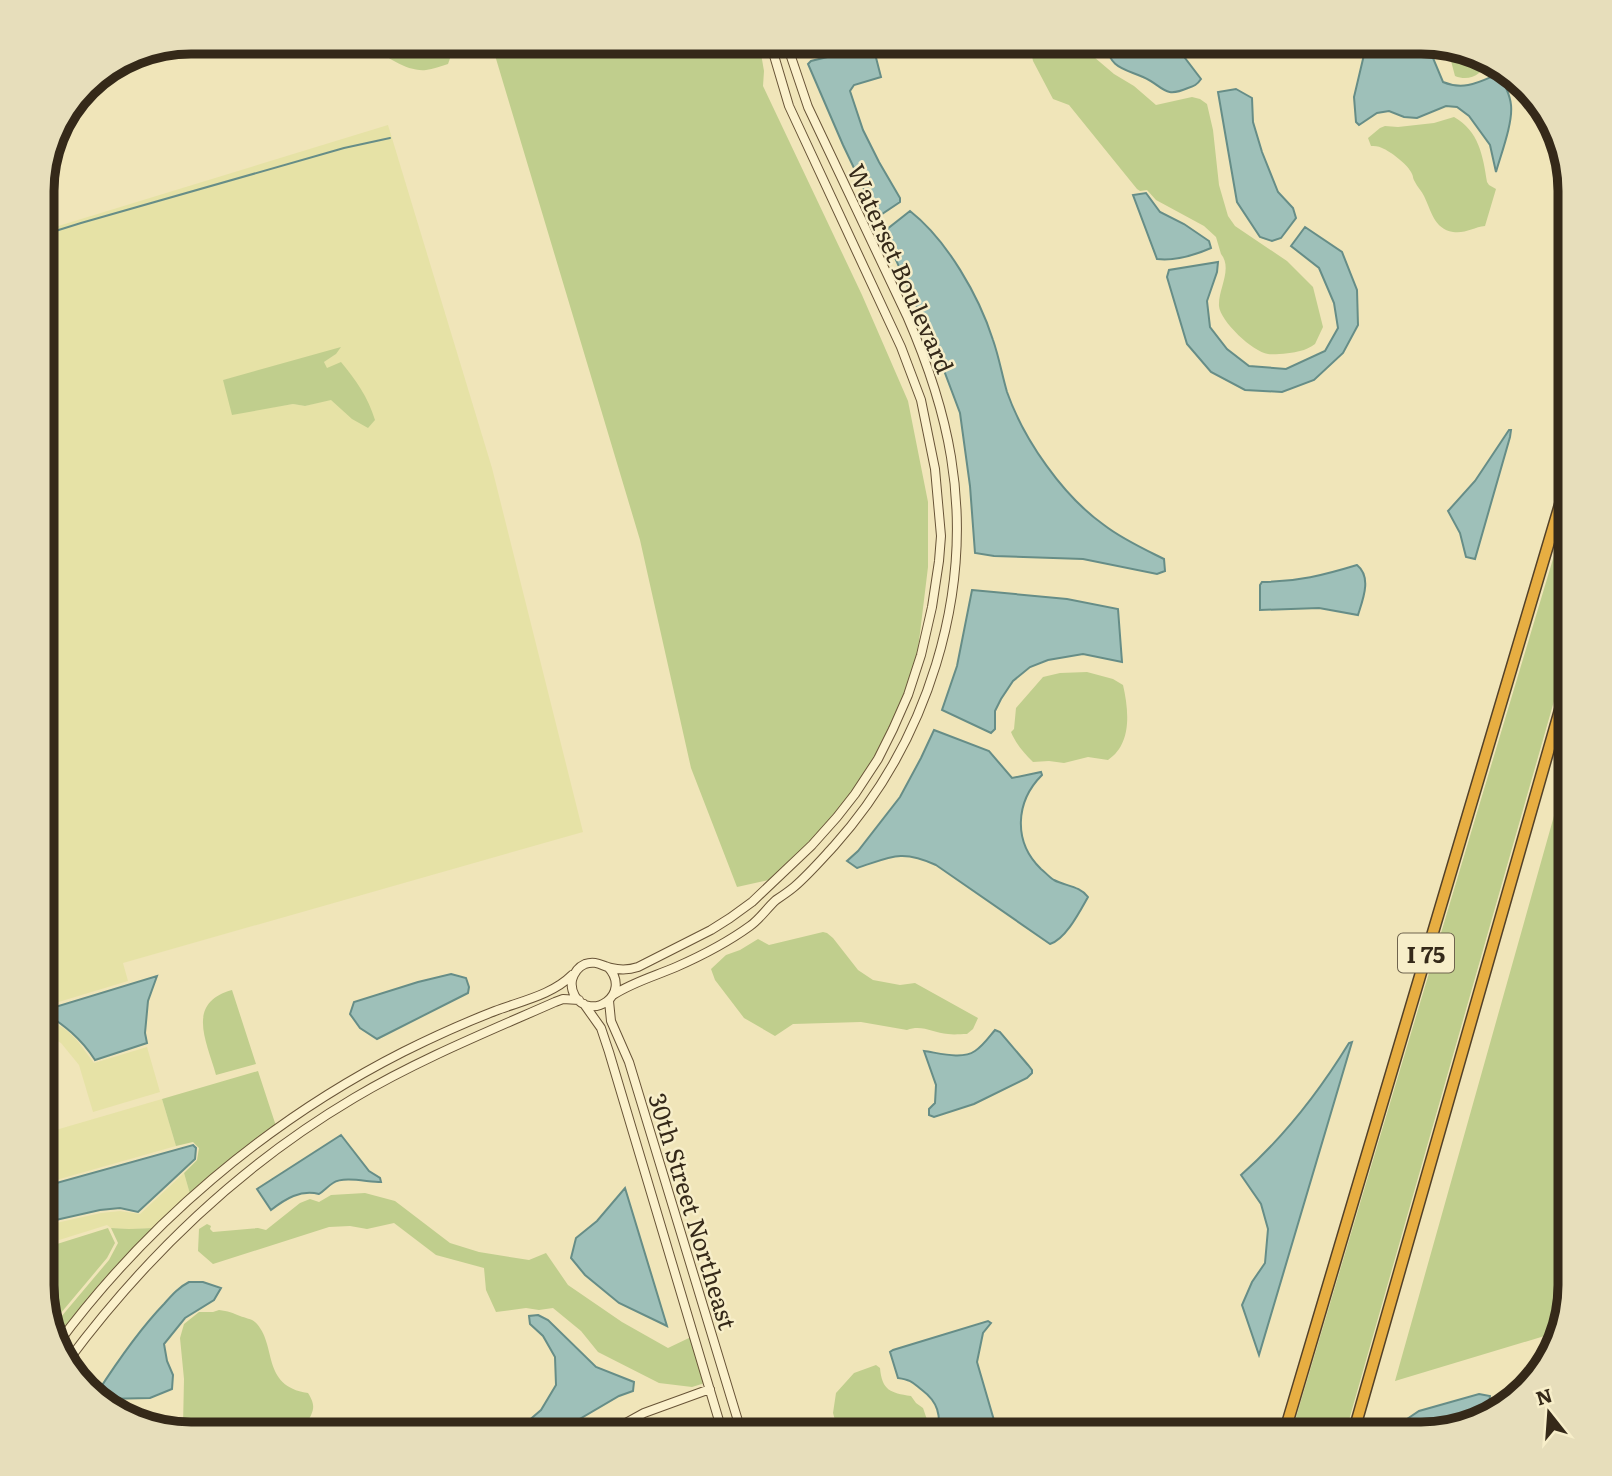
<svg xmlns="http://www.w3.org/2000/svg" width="1612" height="1476" font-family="Literata,serif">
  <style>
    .farmland { fill: #e6e2a6; fill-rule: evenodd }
    .green { fill: #c0ce8d }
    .water { fill: #9ec0b9; stroke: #668d87; stroke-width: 2 }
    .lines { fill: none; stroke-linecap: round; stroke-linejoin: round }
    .stream { stroke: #668d87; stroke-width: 2 }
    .secondary-casing { stroke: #685437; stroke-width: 10 }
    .highway-casing { stroke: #534128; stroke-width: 13 }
    .secondary { stroke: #fbf1cc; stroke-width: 8 }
    .highway { stroke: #e7ae42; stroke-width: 10 }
    .labels { text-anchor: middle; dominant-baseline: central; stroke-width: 5; stroke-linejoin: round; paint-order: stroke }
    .shield { fill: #f7eec9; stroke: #6f644e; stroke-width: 2 }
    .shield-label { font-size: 23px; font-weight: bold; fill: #352919 }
    .street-label { font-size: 24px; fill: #352919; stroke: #f7eec9 }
    .rim { fill: none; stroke: #352919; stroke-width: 9 }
  </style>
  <rect width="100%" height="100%" fill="#f0e5b9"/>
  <path class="farmland" d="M388 125 492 468 583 832 123 963 128 981 42 1007V231ZM336 354 324 362 341 408 331 399 305 406 293 404 268 408 223 380Z
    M42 1015 65 1029 76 1039 94 1063 147 1047 160 1092 93 1112 79 1065 61 1043 42 1032Z
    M162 1099 176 1146 42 1184V1134Z
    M184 1173 190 1194 154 1228 129 1229 111 1228 107 1225 56 1241 42 1243V1224L47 1225 101 1213 120 1211 140 1214Z"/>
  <path class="green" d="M373 42H450L453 50 448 64C441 66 433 69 426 70 408 72 386 57 373 47Z
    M491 42H759L764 71 763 86 862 295 908 401 928 502V567L915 674 872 767 822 834 778 878 737 887 691 768 640 540Z
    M1029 42H1088L1094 57 1114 74 1134 86 1156 105 1192 97 1200 99 1207 104 1213 130 1219 185 1228 216 1235 226 1287 261 1313 287 1323 327 1315 344C1311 347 1305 350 1300 351 1294 353 1274 355 1268 354 1253 352 1220 321 1219 306 1218 289 1233 269 1221 254L1216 237 1204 226 1156 200 1147 190 1140 191 1137 189 1069 105 1053 99 1033 61Z
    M1447 46 1478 54 1488 60C1483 74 1470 82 1455 76Z
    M1454 117C1479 131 1483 156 1487 182L1489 185 1496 189 1485 226C1474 227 1465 234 1453 232 1434 229 1431 210 1424 196 1422 191 1417 187 1415 182 1412 177 1414 177 1411 172 1407 164 1390 151 1382 148 1378 146 1374 146 1371 146L1368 138 1380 128 1385 126 1398 127 1434 123Z
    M341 347 336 354 324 362 327 368 341 362C356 380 368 397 375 420L368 428 352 419 331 400 305 406 293 404 232 415 223 380Z
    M1570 502V645L1345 1434H1291Z
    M1087 672 1113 679 1123 685C1129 711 1132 744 1108 760L1088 757 1064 763 1049 761 1033 762C1024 753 1016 744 1011 732L1014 729 1016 708 1043 677 1060 673Z
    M1570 759V1285L1561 1331 1395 1381Z
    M823 932 827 933 833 938 858 970 873 980 900 985 915 983 978 1018 973 1029 967 1034C961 1034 954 1035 948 1034 933 1033 922 1024 907 1030L861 1022 793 1024 775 1036 744 1018 715 980 711 969 726 955 740 950 758 939 769 945Z
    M232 990 256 1064 216 1075C207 1042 185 1003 232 990Z
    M258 1071 276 1126 227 1163 190 1194 184 1173 197 1160 199 1148 193 1142 176 1146 162 1099Z
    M365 1193 395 1201 450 1243 479 1252 529 1260 546 1253 568 1285 622 1322 668 1348 691 1337 705 1383 692 1387 659 1383 598 1352 581 1331 553 1308 539 1310 526 1308 496 1312 486 1290 484 1268 436 1255 394 1223 367 1229 350 1226 329 1227 213 1264 198 1251 199 1229 207 1224 211 1226 210 1229 213 1232 258 1228 266 1230 300 1203 310 1199 319 1202 331 1195Z
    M108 1228 115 1243 107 1258 50 1326 42 1294V1247L57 1244Z
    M111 1228 129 1229 154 1228 80 1309 63 1330 51 1332 50 1330 109 1260 118 1243Z
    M219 1310C228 1311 233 1313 240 1316 245 1318 252 1319 255 1322 278 1344 260 1386 308 1393 316 1406 314 1410 307 1423L284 1424 281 1434H194L183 1426 184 1379 180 1338 184 1324 199 1312H213Z
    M876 1365 880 1368C882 1390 890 1393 911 1396L916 1403 923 1408 932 1434H839L833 1413 836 1393 854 1373Z"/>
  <path class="water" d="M1103 42H1179L1182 54 1201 79C1197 85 1194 86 1188 88 1163 99 1164 86 1143 77 1119 67 1113 69 1103 42Z
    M1367 42 1432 43 1430 51 1443 82C1464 91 1479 82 1498 74 1504 82 1510 95 1511 105 1513 123 1501 154 1496 172L1490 145 1469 116 1457 107 1446 106 1417 118 1404 117 1389 111 1377 113 1359 125 1356 122 1354 97Z
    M873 46 881 77 854 85 850 91 863 130 879 162 900 198V202L879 216 876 214 843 145 808 64 811 61Z
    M1236 89 1252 98 1253 122 1262 152 1278 192 1293 208 1296 218 1281 238 1272 241 1260 237 1237 202 1218 92Z
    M1146 193 1160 212 1184 224 1209 241 1211 248C1195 255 1175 261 1157 259L1133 195Z
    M910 211C947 240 979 296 993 340 999 357 1002 375 1007 392 1024 440 1063 496 1104 525 1122 539 1144 549 1164 559L1165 571 1157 574 1083 559 994 556 975 553 970 486 960 413 937 352 888 242 886 230Z
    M1305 227 1342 252 1357 290 1358 325 1343 353 1314 380 1282 392 1245 390 1211 372 1187 344 1167 277 1169 270 1218 262 1217 272 1207 301 1210 327 1227 349 1249 366 1286 369 1325 351 1338 328 1334 303 1319 268 1291 246Z
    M1509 430H1511L1510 437 1475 559 1466 557 1460 533 1448 511 1475 481Z
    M1357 565C1372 577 1363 599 1358 615L1319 608 1260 610V585L1262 582C1297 582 1324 575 1357 565Z
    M972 590 1067 599 1118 609 1122 662 1083 654 1048 660 1030 667 1013 681 1001 699 995 711V729L991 733 942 710 957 666Z
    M934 730 989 751 1012 778 1041 772 1042 775C1015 802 1013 842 1041 869 1045 872 1049 877 1054 880 1065 886 1080 886 1088 897 1080 911 1066 939 1050 944L936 865C901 849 891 857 857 868L847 861 858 851 900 797 921 758Z
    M451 974 466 978 469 987 468 993 377 1039 360 1028 350 1014 354 1002 418 982Z
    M157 976 148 1001 145 1033 147 1043 95 1060C81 1038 64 1025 42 1011Z
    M995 1030 1000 1032 1028 1065 1032 1070V1073L1027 1078 974 1104 934 1117 929 1115V1109L935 1103 936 1085 924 1051C939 1053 962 1060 975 1051 983 1046 989 1037 995 1030Z
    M1352 1042 1259 1355 1242 1305 1252 1282 1265 1263 1268 1229 1261 1204 1241 1175C1284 1137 1319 1092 1349 1043Z
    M341 1135 369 1171 380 1178 381 1182C367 1182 344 1176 333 1183 328 1186 324 1191 319 1194 301 1189 285 1199 271 1210L257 1189Z
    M193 1145 196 1148 195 1159 138 1212 120 1208 100 1210 47 1222 42 1221V1187Z
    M625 1188 667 1326 619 1303 585 1275 571 1258 576 1238 597 1221Z
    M189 1282H203L221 1288 214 1300 185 1318 164 1344 167 1361 173 1375 172 1389 150 1398 104 1399 97 1393C117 1362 138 1331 164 1304 172 1295 179 1287 189 1282Z
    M538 1315 548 1320 596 1367 634 1382 633 1391 619 1396 554 1434H514V1429L526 1423 541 1410 556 1385 555 1357 543 1336 530 1324 529 1316Z
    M988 1321 991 1323 983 1333 977 1362 998 1434H938C941 1415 938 1402 922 1390 913 1383 912 1380 898 1378L890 1352 893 1350Z
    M1479 1394 1490 1396C1489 1405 1487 1417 1478 1422L1421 1434H1401L1404 1421 1419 1411Z"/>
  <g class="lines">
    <path class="stream" d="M42 239 49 233 81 223 344 148 390 138"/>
    <g class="secondary-casing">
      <path id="secondary" d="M608 967C633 994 591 1022 575 996 572 991 571 986 572 980 574 973 578 967 585 964 596 960 602 966 611 968 620 970 629 970 638 967L711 930 730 918 752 902 812 845 837 817 855 794 878 759 893 729 908 695 921 655 932 607 939 561 941 536 935 469 921 400 901 347 789 106 770 42
        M613 995C633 982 655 976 676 967 701 956 728 942 750 926 760 919 767 908 776 900 782 896 788 892 794 887 808 875 821 860 834 846 927 742 974 596 951 457 943 408 927 362 907 316L808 107 786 42
        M609 1001 611 1021 629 1062 742 1434
        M584 1004 601 1028 609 1052 723 1434
        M56 1346C146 1224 267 1121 403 1052 433 1037 464 1023 495 1011 521 1001 552 995 572 975
        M67 1362C145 1257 241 1165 354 1098 418 1060 487 1032 555 1002L563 999 579 1000
        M606 1434 644 1413 710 1389"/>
    </g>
    <g class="highway-casing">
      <path id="highway" d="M1284 1434 1570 471
        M1353 1434 1570 675"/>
    </g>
    <use href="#secondary" class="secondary"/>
    <use href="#highway" class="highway"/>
  </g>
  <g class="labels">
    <rect class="shield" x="1398" y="933.5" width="56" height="39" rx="5"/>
    <g class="shield-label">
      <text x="1426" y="953">I 75</text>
    </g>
    <g class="street-label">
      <text transform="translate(902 268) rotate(66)">Waterset Boulevard</text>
      <text transform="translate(694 1211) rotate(73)">30th Street Northeast</text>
    </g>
  </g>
  <path d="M0 0H1612V1476H0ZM191 54H1421A137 137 0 0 1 1558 191V1285A137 137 0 0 1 1421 1422H191A137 137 0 0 1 54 1285V191A137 137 0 0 1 191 54Z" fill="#e7debb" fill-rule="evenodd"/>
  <path class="rim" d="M191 54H1421A137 137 0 0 1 1558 191V1285A137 137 0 0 1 1421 1422H191A137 137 0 0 1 54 1285V191A137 137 0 0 1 191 54Z"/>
  <g transform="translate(1549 1413) rotate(343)" stroke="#f7eec9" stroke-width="5" paint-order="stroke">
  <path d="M0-5L12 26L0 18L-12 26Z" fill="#352919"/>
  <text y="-10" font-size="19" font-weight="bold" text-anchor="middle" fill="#352919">N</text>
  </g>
</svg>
